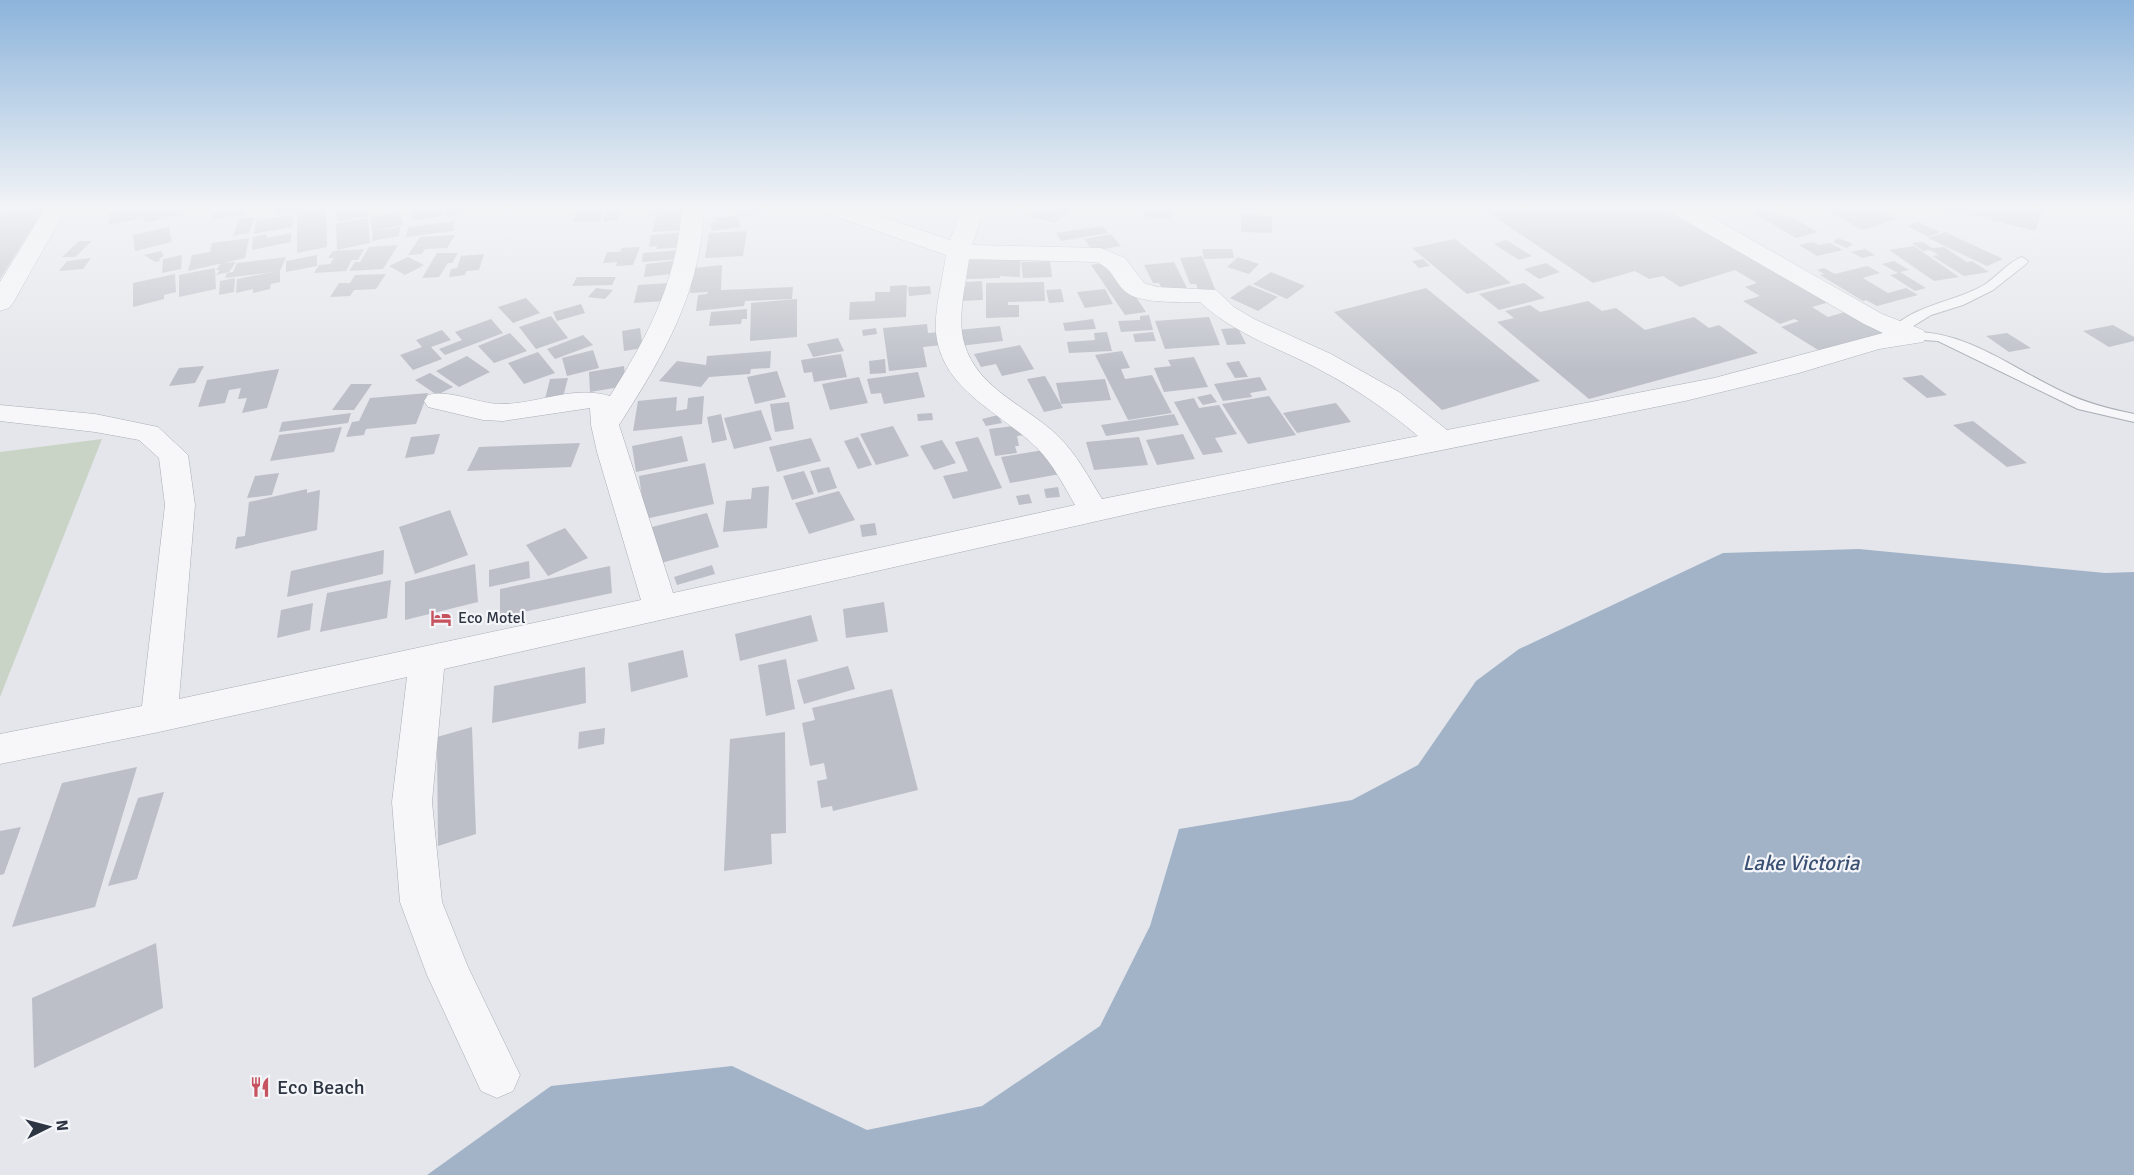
<svg xmlns="http://www.w3.org/2000/svg" width="2134" height="1175" font-family="Signika,sans-serif">
  <style>
    .green { fill: #c9d4c6 }
    .water { fill: #a2b3c8 }
    .building { fill: #bcbfc7 }
    .lines { fill: none; stroke-linecap: round; stroke-linejoin: round }
    .service-casing { stroke: #a9adb5; stroke-width: 2 }
    .minor-casing { stroke: #a9adb5; stroke-width: 1 }
    .service { fill: #f7f7f9; fill-rule: evenodd }
    .minor { fill: #f7f7f9; fill-rule: evenodd }
    .labels { text-anchor: middle; dominant-baseline: central; stroke-width: 4.5; stroke-linejoin: round; paint-order: stroke }
    .poi-label { font-size: 16px; fill: #2d3442; stroke: #f4f5f8; text-anchor: start }
    .near-poi-label { font-size: 20px; fill: #2d3442; stroke: #f4f5f8; text-anchor: start }
    .near-water-label { font-size: 21px; font-style: italic; fill: #3a5173; stroke: #f4f5f8 }
  </style>
  <rect width="100%" height="100%" fill="#e4e6eb"/>
  <path class="green" d="M102 439 0 697V452Z"/>
  <path class="water" d="M1859 549 2105 573 2134 572V1175H427L551 1086 732 1066 867 1130 982 1106 1100 1026 1150 926 1179 829 1352 800 1418 765 1476 681 1519 649 1723 553Z"/>
  <path class="building" d="M36 207H45L0 279V211Z
    M118 207H184L185 214 144 223V218L108 225 111 212 121 210Z
    M294 207V212L277 215V209Z
    M297 207H326L327 247 297 253Z
    M334 207H367L369 216 338 222Z
    M420 207H443L444 216 412 221V208Z
    M446 207H465V213L446 217Z
    M579 207H607L600 221 572 222Z
    M608 207H622L617 220 603 221Z
    M649 207H691L685 230 652 232 657 214 647 215Z
    M706 207H740L741 208 708 213Z
    M763 207 764 213 741 215 740 210Z
    M1040 207H1074L1055 223 1029 216Z
    M1142 207H1170L1173 218 1145 219Z
    M1480 207H1675L1836 300 1812 307 1828 317 1848 311 1885 333 1823 353 1781 327 1799 321 1794 319 1780 324 1743 301 1760 296 1745 287 1757 283 1735 270 1680 287 1663 276 1649 279 1635 271 1593 283Z
    M1819 207H1872L1897 219 1863 230Z
    M1930 207H2044L2035 231 1957 211 1955 214Z
    M1765 208 1783 217 1789 216 1818 232 1796 238 1750 211Z
    M245 209 242 215 212 219 215 212Z
    M400 211 403 225 372 231 370 217Z
    M1241 214 1272 216V233L1241 232Z
    M293 215 292 227 254 234 256 221Z
    M737 215 741 227 712 231 710 223 716 222 715 218Z
    M255 217 249 233 233 236 239 219Z
    M368 218 370 243 337 250 336 224Z
    M455 221 453 231 406 237 408 227Z
    M1918 222 1940 232 1929 237 1907 226Z
    M1103 226 1108 233 1061 241 1056 233Z
    M169 227 172 242 135 251 133 235Z
    M400 227 399 236 372 241 373 231Z
    M747 231 743 256 705 258 709 233Z
    M686 232 684 247 656 249 657 246 649 247 651 235Z
    M1945 232 2003 259 1987 266 1928 238Z
    M291 233V242L252 250 253 237 267 234V238Z
    M1111 234 1121 246 1093 251 1084 239Z
    M455 235 447 248 425 249 422 254 408 255 420 237Z
    M249 238 245 258 188 271 192 255 210 252 212 243Z
    M1838 238 1853 244 1847 248 1833 242Z
    M1455 239 1511 283 1467 294 1412 248Z
    M1506 240 1532 256 1519 260 1494 244Z
    M79 241H92L75 257H62Z
    M1814 242 1819 245 1830 243 1843 250 1817 256 1799 245Z
    M1923 242 1932 248 1944 247 1967 262 1972 261 1989 272 1964 276 1932 256 1939 255 1930 250 1923 251 1912 243Z
    M398 245 383 269 349 271 355 262H360L369 247Z
    M1914 246 1959 277 1934 281 1889 250Z
    M640 247 633 265 616 266 617 262 603 263 607 252H620L622 248Z
    M364 249 358 260H352L346 271 314 273 319 265 330 264 334 258H328L333 251Z
    M1202 249H1232L1234 258 1204 259Z
    M1865 249 1875 255 1862 258 1851 252Z
    M683 250 682 259 642 262 643 253Z
    M161 251 164 256 159 259 160 261 155 262 144 255Z
    M437 253H458L452 263H448L439 277 422 278Z
    M484 254 479 270 466 271 465 275 449 277 451 269 457 268 461 256Z
    M182 255 181 269 162 273 163 259Z
    M317 255V266L286 272V261Z
    M1202 256 1215 289 1198 290 1196 284H1190L1180 258Z
    M286 257 280 271V282L271 284 270 289 253 293V289L236 293 237 279 273 272 225 278 227 273 233 272 237 263Z
    M408 257 424 265 405 275 389 266Z
    M1238 257 1259 264 1249 274 1227 267Z
    M91 258 83 269 59 271 67 261Z
    M1020 259V277L1000 276V278L967 279V260Z
    M1423 259 1430 266 1419 268 1412 261Z
    M680 260V273L644 277 646 264Z
    M1050 261 1052 277 1023 278 1021 262Z
    M1112 261 1146 312 1125 315 1091 265Z
    M1894 261 1909 270 1900 272 1926 288 1915 291 1890 275 1898 273 1882 264Z
    M236 262 229 272 216 275 220 270H216L221 263Z
    M1174 262 1187 288 1163 290 1159 283H1153L1144 265Z
    M1546 263 1560 272 1539 279 1524 269Z
    M722 265 721 290 793 287 792 299 745 301 744 306 696 311 698 295 707 294 708 292 690 293 693 268Z
    M1867 266 1880 273 1863 278 1888 293 1906 288 1918 295 1877 306 1866 300 1863 301 1820 275 1824 274 1817 270 1824 268 1835 274Z
    M215 268 216 289 179 297V275Z
    M1271 272 1305 286 1287 299 1253 284Z
    M175 274 176 292 164 295V299L133 307V283Z
    M386 274 376 289 354 290 350 296 330 297 339 283H350L355 275Z
    M577 277H616L612 285 572 286Z
    M235 278 234 292 219 295 220 281Z
    M982 281 983 300 958 301V286H966V282Z
    M1044 282 1045 301 1008 302V305H1019V317L986 318V283Z
    M669 283 665 301 634 303 638 285Z
    M1524 283 1545 298 1499 310 1479 294Z
    M907 285 906 317 849 320 850 302 875 301V292H890V286Z
    M1249 285 1278 297 1258 311 1230 298Z
    M930 286 931 294 909 296 908 287Z
    M596 288 613 290 605 299 588 297Z
    M1426 288 1540 381 1442 410 1334 312Z
    M1061 289 1064 302 1049 303 1046 290Z
    M1105 289 1113 304 1085 308 1077 292Z
    M526 298 540 313 513 323 498 307Z
    M797 299V337L750 341 751 303Z
    M1588 301 1602 311 1616 308 1645 330 1694 317 1709 328 1719 325 1758 353 1589 399 1497 322 1514 318 1505 311 1530 305 1540 312Z
    M581 304 585 313 557 321 553 312Z
    M747 309V319H742L741 324 709 326 711 312Z
    M1149 315 1153 330 1121 332 1118 321 1140 320V316Z
    M551 316 568 338 536 349 519 327Z
    M1209 317 1220 345 1165 349 1155 321Z
    M491 319 503 333 445 355 439 349 462 340 455 332Z
    M1093 319 1096 329 1065 331 1063 323Z
    M927 324 928 333 940 332 943 345 923 347 927 367 889 371 883 328Z
    M2113 325 2134 337V341L2109 347 2083 331Z
    M1000 326 1003 341 959 346 957 330Z
    M640 328 643 348 624 351 622 331Z
    M876 328 877 334 863 336 862 330Z
    M1238 328 1246 344 1227 345 1221 329Z
    M442 330 451 340 431 347 442 359 413 370 400 355 422 347 416 340Z
    M1107 332 1112 351 1069 353 1067 342 1095 340 1094 333Z
    M1153 332 1156 341 1135 342 1133 334Z
    M510 333 527 351 494 363 478 346Z
    M2007 333 2031 348 2009 352 1986 336Z
    M583 335 593 345 555 359 547 349Z
    M838 338 844 351 813 357 807 344Z
    M1020 345 1034 369 1002 376 996 364 981 367 974 354Z
    M593 350 599 368 567 376 562 358Z
    M771 351 770 368 751 369 750 374 709 377 701 387 659 381 677 361 706 365 707 356Z
    M1122 351 1130 368 1121 369 1125 379 1152 375 1172 413 1128 420 1095 355Z
    M538 352 555 373 524 384 508 363Z
    M841 354 847 377 814 382 812 372 804 373 801 360Z
    M467 356 490 372 459 387 436 371Z
    M1194 357 1208 387 1164 392 1154 368 1171 366 1168 360Z
    M885 359 886 373 870 374 869 361Z
    M1239 361 1248 377 1235 378 1226 363Z
    M204 366 195 383 169 386 179 368Z
    M624 366 626 386 590 392 589 372Z
    M279 369 267 408 242 413 247 398 238 399 241 388 229 390 225 403 198 407 207 380Z
    M777 371 786 397 755 404 747 377Z
    M918 372 925 397 884 404 881 393 871 394 867 379Z
    M430 373 453 387 437 395 415 380Z
    M1922 375 1947 395 1927 398 1902 378Z
    M1045 376 1063 408 1044 412 1027 379Z
    M859 377 868 403 830 410 822 384Z
    M1260 377 1267 390 1250 393 1252 397 1223 401 1214 384Z
    M568 378 563 397 545 399 550 379Z
    M1105 379 1111 400 1061 404 1056 383Z
    M351 384H372L354 410H332Z
    M428 393 416 424 366 429 364 435 346 437 352 422 359 421 370 398Z
    M1211 394 1217 402 1203 405 1197 397Z
    M704 396 702 424 633 431 638 401 677 397 676 411 687 409 688 398Z
    M1269 396 1296 435 1248 444 1222 404Z
    M1194 398 1199 408 1219 405 1237 434 1215 438 1223 452 1203 455 1174 402Z
    M789 402 794 429 775 432 770 404Z
    M1336 403 1351 422 1297 433 1283 413Z
    M761 410 772 440 734 449 724 418Z
    M351 413 348 423 279 432 282 422Z
    M932 413 933 420 918 421 917 414Z
    M721 414 727 440 712 443 707 417Z
    M1174 414 1179 425 1106 436 1101 425Z
    M998 415 1002 423 986 426 982 419Z
    M1973 421 2027 463 2007 467 1953 425Z
    M1023 425 1025 435 1017 436 1019 446H1015L1017 453 995 456 989 429Z
    M893 426 909 456 876 465 860 434Z
    M342 427 334 452 270 461 279 435Z
    M440 434 434 454 405 458 411 437Z
    M1183 434 1195 459 1157 465 1146 440Z
    M682 436 688 461 636 472 632 446Z
    M858 437 872 465 858 469 844 441Z
    M978 437 1002 488 953 499 943 476 968 471 955 442Z
    M1139 437 1148 465 1094 470 1086 442Z
    M811 438 821 461 777 472 769 447Z
    M942 440 956 463 934 470 920 446Z
    M580 443 571 467 467 471 479 447Z
    M1050 449 1060 474 1010 483 1001 457Z
    M705 463 714 504 645 519 639 476Z
    M829 467 837 488 818 493 810 471Z
    M804 471 814 494 792 500 783 476Z
    M279 473 272 495 247 498 255 476Z
    M769 486 767 528 723 532 726 501 751 499 752 488Z
    M1058 487 1060 497 1046 498 1044 489Z
    M307 489V493L320 490 317 530 235 549 237 537 245 536 249 502Z
    M839 491 855 520 809 534 795 503Z
    M1029 494 1032 503 1019 505 1016 496Z
    M450 510 468 555 415 574 399 527Z
    M707 513 719 547 654 565 644 529Z
    M875 523 877 535 862 537 860 525Z
    M565 528 588 558 548 576 526 545Z
    M384 550 383 574 287 597 291 571Z
    M529 561 530 578 489 587V570Z
    M475 564 478 602 405 620V582Z
    M712 565 715 574 677 585 674 577Z
    M610 566 612 593 500 617V589Z
    M391 580 387 618 320 632 327 593Z
    M884 602 888 632 846 638 843 609Z
    M313 603 310 630 277 638 281 610Z
    M811 615 818 641 740 661 735 634Z
    M683 650 688 677 631 692 628 663Z
    M786 659 795 709 766 716 758 665Z
    M848 666 855 689 804 704 797 680Z
    M585 667 586 703 492 723 494 686Z
    M892 689 918 790 833 811 832 806 821 808 817 781 827 779 824 763 810 766 802 723 815 720 812 708Z
    M472 727 476 834 438 846 437 737Z
    M605 728 604 744 578 749 579 732Z
    M785 732 786 833 771 834 772 864 724 871 730 739Z
    M137 767 95 907 12 927 62 783Z
    M164 792 137 879 108 886 138 798Z
    M21 827 4 874 0 875V831Z
    M156 943 163 1008 34 1068 32 998Z"/>
  <g class="lines">
    <g class="service-casing">
      <path id="service" d="M2022 257 2028 261 2026 264 1993 290 1963 305 1931 315 1902 333H1892L1891 330C1913 305 1955 302 1984 285 1997 277 2008 262 2022 257Z
        M1914 332C1969 332 2015 370 2063 392 2086 403 2109 409 2134 414V422L2078 409 1938 341 1909 339 1908 336 1909 333Z"/>
    </g>
    <g class="minor-casing">
      <path id="minor" d="M46 207H70L62 216 13 303 9 308 0 311V282Z
        M682 207H704C701 292 664 355 619 425L673 593 1075 505C1064 486 1053 464 1037 448 1001 412 942 391 936 333 934 310 943 278 946 255L823 212 820 207H852L950 240 963 207H985L972 245 1101 248 1125 258 1144 283 1157 287 1216 290 1234 307 1254 319 1331 354 1399 392 1447 430 1714 378 1883 333 1864 324 1670 212 1667 207H1694L1882 314 1923 330 1927 336 1923 342 1879 349 1799 373 1685 401 1155 508 444 669 432 802 442 902 468 967 520 1075 513 1091 497 1098 481 1091 427 975 400 902 392 802 407 677 159 732 0 764V734L142 706 165 505 159 458 139 440 95 432 0 421V405L95 414 158 427 188 455 195 505 179 699 641 600 597 452 591 425 590 408 503 421 483 420 428 407 424 401 428 395C451 389 477 404 501 404 539 404 571 385 610 396 649 335 677 280 682 207ZM969 259 1097 262C1115 271 1113 281 1126 292 1139 304 1183 302 1200 302 1232 332 1273 346 1311 365 1350 385 1385 408 1418 436L1102 499C1089 478 1076 453 1057 435 1023 403 970 386 962 333 959 310 966 282 969 259Z"/>
    </g>
    <use href="#service" class="service"/>
    <use href="#minor" class="minor"/>
  </g>
  <linearGradient id="sky" x2="0" y2="1"><stop stop-color="#8cb4db"/><stop offset="0.56" stop-color="#f3f4f6"/><stop offset="1" stop-color="#f3f4f6" stop-opacity="0"/></linearGradient>
  <rect width="2134" height="371" fill="url(#sky)"/>
  <defs>
    <g id="hotel-bare" transform="scale(1.62)"><path d="M-6-4.5h1.5V1H6V5H4.5V3h-9V5H-6ZM-4 0a1.8 1.8 0 1 1 3.6 0ZM.5 0V-2.5h3Q6-2.5 6 0Z" fill="#c5545f" stroke="#f4f5f8" stroke-width="2.5" paint-order="stroke"/></g>
    <g id="restaurant-bare" transform="scale(1.62)"><path d="M-5-6h1v4h1v-4h1v4h1v-4h1v5L-1.5 .5V6h-2V.5L-5-1ZM5-6V6H3V1.5H1.5Q1.5-4 5-6Z" fill="#c5545f" stroke="#f4f5f8" stroke-width="2.5" paint-order="stroke"/></g>
  </defs>
  <g fill-rule="evenodd">
    <use href="#hotel-bare" x="441" y="618"/>
    <use href="#restaurant-bare" x="260" y="1087"/>
  </g>
  <g class="labels">
    <g class="poi-label">
      <text x="458" y="618">Eco Motel</text>
    </g>
    <g class="near-poi-label">
      <text x="277" y="1087">Eco Beach</text>
    </g>
    <g class="near-water-label">
      <text x="1801" y="863">Lake Victoria</text>
    </g>
  </g>
  <g transform="translate(48 1127) rotate(84)" stroke="#f4f5f8" stroke-width="4.5" paint-order="stroke">
  <path d="M0-4.5L10 22L0 15L-10 22Z" fill="#2d3442"/>
  <text y="-9" font-size="16" font-weight="bold" text-anchor="middle" fill="#2d3442">N</text>
  </g>
</svg>
